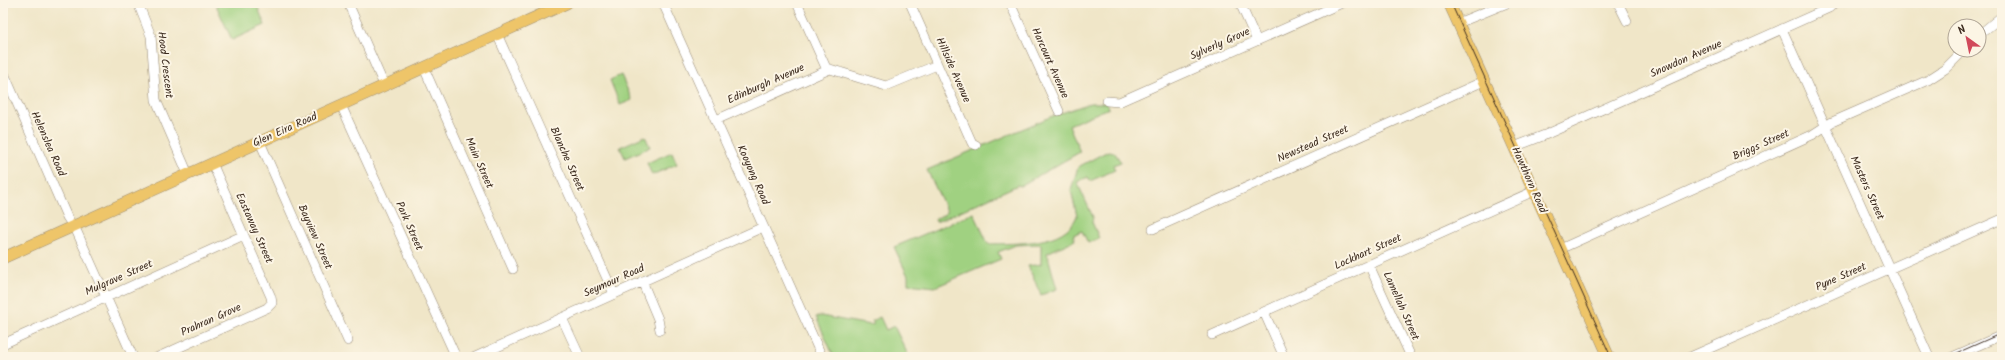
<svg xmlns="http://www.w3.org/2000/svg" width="2005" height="360" font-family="Kalam,sans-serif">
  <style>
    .green { fill: #a0d181; stroke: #6e7e50 }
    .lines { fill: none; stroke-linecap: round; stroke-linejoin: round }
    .minor-casing { stroke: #968873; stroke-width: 10 }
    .major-casing { stroke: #968873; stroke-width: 12 }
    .minor { stroke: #fff; stroke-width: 9 }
    .major { stroke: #eec569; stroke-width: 11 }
    .tram { stroke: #3b2a1e; stroke-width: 1 }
    .labels { text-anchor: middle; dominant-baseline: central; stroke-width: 4; stroke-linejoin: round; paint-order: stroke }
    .street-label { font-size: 11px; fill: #3b2a1e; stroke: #fcf5e5 }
  </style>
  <rect width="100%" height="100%" fill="#fcf5e5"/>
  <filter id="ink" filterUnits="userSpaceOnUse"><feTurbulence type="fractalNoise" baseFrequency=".025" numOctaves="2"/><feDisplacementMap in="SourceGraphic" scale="8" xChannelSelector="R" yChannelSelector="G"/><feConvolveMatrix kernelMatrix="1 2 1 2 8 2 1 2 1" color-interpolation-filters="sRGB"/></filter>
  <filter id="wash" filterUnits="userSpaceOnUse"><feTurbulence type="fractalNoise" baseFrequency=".012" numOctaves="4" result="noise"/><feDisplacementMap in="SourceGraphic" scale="16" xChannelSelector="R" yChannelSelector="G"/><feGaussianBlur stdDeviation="0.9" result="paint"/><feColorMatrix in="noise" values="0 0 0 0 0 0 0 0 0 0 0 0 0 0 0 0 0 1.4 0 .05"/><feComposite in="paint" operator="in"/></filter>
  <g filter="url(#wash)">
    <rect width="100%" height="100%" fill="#f0e6c8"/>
    <path class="green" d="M220 3H256L265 25 232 40 216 5Z
      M621 75 632 100 620 105 610 80Z
      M1090 103H1107L1109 108 1069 125 1080 152 1020 186 1018 185 936 222 935 219 945 214 947 211 927 170 1050 117Z
      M645 136 650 147 625 158 620 147Z
      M1108 151 1114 152 1121 162 1113 165 1115 170 1090 181 1088 177 1077 182 1093 217 1092 222 1099 238 1088 243 1082 231 1073 235 1075 240 1047 253 1057 289 1041 295 1028 266 1041 264V244L1016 245 998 252 1001 259 935 287 908 284V276L894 247 974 213 988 244C1015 243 1065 246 1077 216L1071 190 1078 167Z
      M672 152 677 164 652 175 647 163Z
      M821 316 870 325 874 324 872 321 880 317 886 330 894 326 909 357H834L816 317Z"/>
  </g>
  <g filter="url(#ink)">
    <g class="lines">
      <g class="minor-casing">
        <path id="minor" d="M138 3 151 36 156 100 188 174
          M348 3 384 85
          M663 3 822 357
          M797 3 827 70
          M910 3 972 143 976 145
          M1010 3 1059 111
          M1240 3 1257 41
          M1618 3 1627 21
          M1458 23 1507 3
          M1782 29 1929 357
          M497 34 614 294
          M1979 35 2002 16
          M424 68 513 269
          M3 71 67 217 77 232 133 357
          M1107 101 1119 102 1342 3
          M341 105 456 357
          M716 120 830 69 886 86 937 65
          M260 142 348 341
          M1514 147 1545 135 1829 8 1834 3
          M1153 229 1484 81
          M1560 249 1812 135 1832 122 1928 80 1945 69 1964 50
          M1369 265 1411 357
          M642 281 658 319 660 330
          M1264 312 1284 357
          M562 318 580 357
          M1212 335 1534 191
          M3 344 244 235
          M158 357 267 308 272 303 271 297 212 163
          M475 357 763 227
          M1690 357 2002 219
          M1952 357 2002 335"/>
      </g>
      <g class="major-casing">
        <path id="major" d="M1449 3 1609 357
          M3 258 567 3"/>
      </g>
      <use href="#minor" class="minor"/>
      <use href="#major" class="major"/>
      <path class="tram" d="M1451 3 1611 357
        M1948 357 2002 333"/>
    </g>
  </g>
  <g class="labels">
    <g class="street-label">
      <text transform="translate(1220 44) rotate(-24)">Sylverly Grove</text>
      <text transform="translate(1686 59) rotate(-24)">Snowdon Avenue</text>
      <text transform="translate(1050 63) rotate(66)">Harcourt Avenue</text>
      <text transform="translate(165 65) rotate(83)">Hood Crescent</text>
      <text transform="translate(953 70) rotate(66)">Hillside Avenue</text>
      <text transform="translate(766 84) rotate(-24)">Edinburgh Avenue</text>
      <text transform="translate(285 130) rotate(-24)">Glen Eira Road</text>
      <text transform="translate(48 144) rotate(66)">Helenslea Road</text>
      <text transform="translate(1313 144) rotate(-24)">Newstead Street</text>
      <text transform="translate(1761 145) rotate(-24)">Briggs Street</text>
      <text transform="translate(567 159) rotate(66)">Blanche Street</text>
      <text transform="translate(479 163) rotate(66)">Main Street</text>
      <text transform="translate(753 175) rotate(66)">Kooyong Road</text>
      <text transform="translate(1529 180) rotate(66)">Hawthorn Road</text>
      <text transform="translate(1867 188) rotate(66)">Masters Street</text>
      <text transform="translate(409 226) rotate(66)">Park Street</text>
      <text transform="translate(254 228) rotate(66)">Eastaway Street</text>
      <text transform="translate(315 237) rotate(66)">Bayview Street</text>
      <text transform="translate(1368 252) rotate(-24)">Lockhart Street</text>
      <text transform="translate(1841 277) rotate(-24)">Pyne Street</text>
      <text transform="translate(119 278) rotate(-24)">Mulgrave Street</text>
      <text transform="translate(614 281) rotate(-24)">Seymour Road</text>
      <text transform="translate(1401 306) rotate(66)">Lamellah Street</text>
      <text transform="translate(211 320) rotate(-24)">Prahran Grove</text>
    </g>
  </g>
  <rect width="2005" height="360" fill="none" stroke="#fcf5e5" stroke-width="16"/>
  <g transform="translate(1967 38) rotate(327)"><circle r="19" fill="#fcf5e5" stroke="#afa495"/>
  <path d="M0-3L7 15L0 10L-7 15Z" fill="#d1495b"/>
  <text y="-6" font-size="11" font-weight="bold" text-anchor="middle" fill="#3b2a1e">N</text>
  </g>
</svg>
